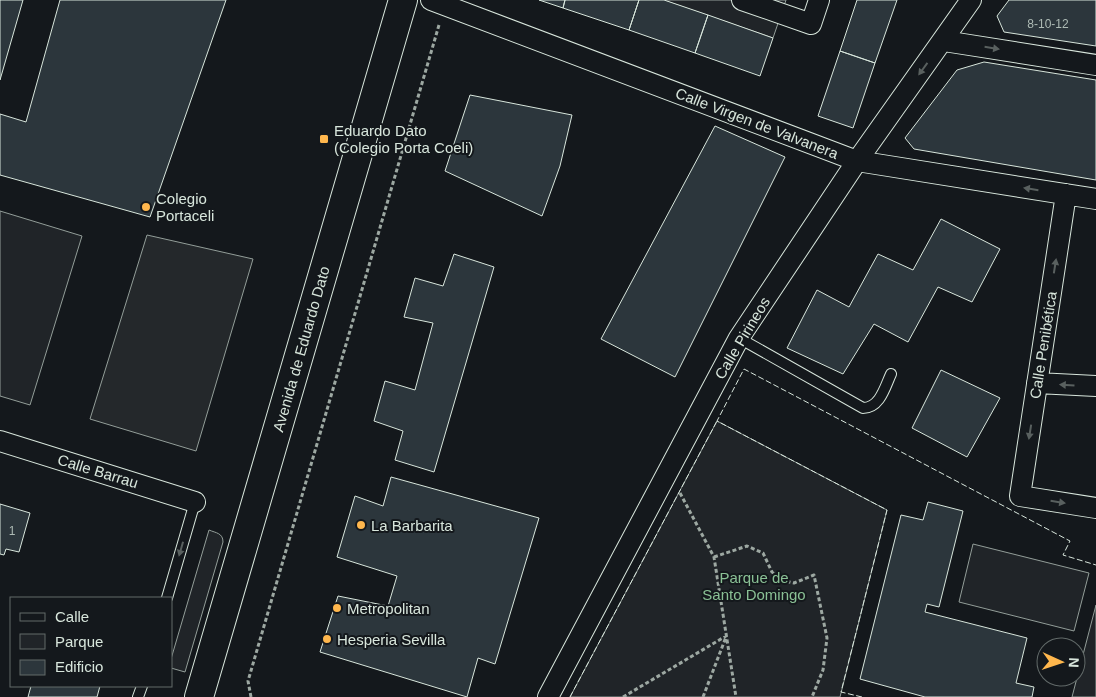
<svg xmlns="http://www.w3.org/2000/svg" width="1096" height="697" font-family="Helvetica,sans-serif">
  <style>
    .green { fill: #202428; stroke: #939e99 }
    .parking { fill: #24282b; stroke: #939e99 }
    .building { fill: #2c363c; stroke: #d8e6dc }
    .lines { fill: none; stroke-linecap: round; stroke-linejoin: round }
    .lane-casing { stroke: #d8e6dc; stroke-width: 12 }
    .street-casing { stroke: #d8e6dc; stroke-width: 22 }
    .primary-casing { stroke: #d8e6dc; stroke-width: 30 }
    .path { stroke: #9da8a2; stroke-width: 3; stroke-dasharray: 4 2.5; stroke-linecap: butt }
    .lane { stroke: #14181c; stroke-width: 10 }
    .street { stroke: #14181c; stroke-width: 20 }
    .primary { stroke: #14181c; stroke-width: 28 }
    .fence { stroke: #d8e6dc; stroke-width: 1; stroke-dasharray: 6 2.5; stroke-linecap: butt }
    .oneway { fill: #59605f }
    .poi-dot { fill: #ffb74d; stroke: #14181c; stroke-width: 2 }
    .labels { text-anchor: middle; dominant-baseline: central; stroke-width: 4; stroke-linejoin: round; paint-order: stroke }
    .number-label { font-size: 12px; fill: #adbab4 }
    .street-label { font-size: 15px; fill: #d8e6dc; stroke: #14181c }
    .poi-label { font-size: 15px; fill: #d8e6dc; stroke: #14181c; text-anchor: start }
    .park-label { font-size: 15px; fill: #8ac095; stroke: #14181c }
  </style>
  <rect width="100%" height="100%" fill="#14181c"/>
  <path class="green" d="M663 0H786L773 38Z
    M0 211 82 236 30 405 0 396Z
    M717 421 887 510 840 697H570Z
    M209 530C216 533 223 533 223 542L185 672 171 668V659Z
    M973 544 1089 573 1074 631 959 602Z
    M1096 605V697H1072Z"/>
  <path class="parking" d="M147 235 253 259 196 451 90 419Z"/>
  <path class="building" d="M0 0H23L0 80Z
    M60 0H226L150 217 0 175V114L26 122Z
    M539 0H565L563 8Z
    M565 0H639L629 30 563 8Z
    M639 0H664L708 15 695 53 629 30Z
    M857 0H897L875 63 840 51Z
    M1009 0H1096V46L1004 32 997 16Z
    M708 15 773 38 760 76 695 53Z
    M840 51 875 63 853 128 818 116Z
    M984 62 1096 80V180L914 149 905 138 957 70Z
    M470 95 572 115 560 166 542 216 445 171Z
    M715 126 785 157 675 377 601 339Z
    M941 219 1000 249 972 302 938 287 908 342 874 324 843 374 787 348 817 290 849 307 878 254 913 270Z
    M454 254 494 267 434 472 395 460 403 431 374 421 385 381 415 390 433 323 404 317 415 278 443 286Z
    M941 370 1000 398 967 457 912 428Z
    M391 477 539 518 495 664 478 658 467 697 320 652 338 596 388 606 397 576 337 557 355 496 383 506Z
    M928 502 963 511 939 607 927 604 925 612 1027 638 1016 683 1034 687 1032 697H925L860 679 901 515 923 520Z
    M0 504 30 513 19 552 6 549 4 555 0 554Z
    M31 686H100L97 697H28Z"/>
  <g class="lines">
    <g class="lane-casing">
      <path id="lane" d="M739 338 863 408C880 408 885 387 891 374
        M167 598 195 502
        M138 697 142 686"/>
    </g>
    <g class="street-casing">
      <path id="street" d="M431 0 857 161 1096 199
        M742 0 811 24 819 0
        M944 41 1096 65
        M1066 194 1020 496 1096 508
        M1037 383 1096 386
        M0 441 195 502
        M548 697 739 338 857 161 971 0"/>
    </g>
    <g class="primary-casing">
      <path id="primary" d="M199 697 403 0"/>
    </g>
    <path class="path" d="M680 493 714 557 736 697
      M714 557 747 546 763 553 772 572 781 580 794 583 814 575 827 638 823 670 812 697
      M251 697 248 681 439 25
      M623 697 726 636
      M703 697 726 637"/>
    <use href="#lane" class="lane"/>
    <use href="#street" class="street"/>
    <use href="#primary" class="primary"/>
    <path class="fence" d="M570 697 717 421 719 422
      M862 697 841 692 887 510 717 421 744 369 1070 541 1063 555 1096 565"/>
  </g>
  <defs><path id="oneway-solid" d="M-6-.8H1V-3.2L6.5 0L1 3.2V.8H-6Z" transform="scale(1.25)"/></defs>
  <g class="oneway">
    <use href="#oneway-solid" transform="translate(992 48) rotate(9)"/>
    <use href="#oneway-solid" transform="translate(923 69) rotate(126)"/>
    <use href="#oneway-solid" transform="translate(1031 189) rotate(-171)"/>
    <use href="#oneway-solid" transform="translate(1055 266) rotate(-81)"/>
    <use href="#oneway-solid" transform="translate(1067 385) rotate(-177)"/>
    <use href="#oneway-solid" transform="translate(1030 432) rotate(99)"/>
    <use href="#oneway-solid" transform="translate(1058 502) rotate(9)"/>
    <use href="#oneway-solid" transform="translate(181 549) rotate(106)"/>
  </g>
  <g class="poi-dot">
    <rect x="319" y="134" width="10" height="10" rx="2.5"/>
    <circle cx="146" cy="207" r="5"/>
    <circle cx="361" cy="525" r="5"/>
    <circle cx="337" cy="608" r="5"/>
    <circle cx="327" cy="639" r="5"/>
  </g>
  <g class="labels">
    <g class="number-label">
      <text x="1048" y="24">8-10-12</text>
      <text x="12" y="531">1</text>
    </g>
    <g class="street-label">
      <text transform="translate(757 123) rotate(21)">Calle Virgen de Valvanera</text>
      <text transform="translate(742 338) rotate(-59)">Calle Pirineos</text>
      <text transform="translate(1043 345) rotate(-81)">Calle Penibética</text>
      <text transform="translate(301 349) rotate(-74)">Avenida de Eduardo Dato</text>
      <text transform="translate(98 471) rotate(17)">Calle Barrau</text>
    </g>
    <g class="poi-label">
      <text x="334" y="130">Eduardo Dato<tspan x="334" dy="17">(Colegio Porta Coeli)</tspan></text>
      <text x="156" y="198">Colegio<tspan x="156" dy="17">Portaceli</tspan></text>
      <text x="371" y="525">La Barbarita</text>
      <text x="347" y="608">Metropolitan</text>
      <text x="337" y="639">Hesperia Sevilla</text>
    </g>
    <g class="park-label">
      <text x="754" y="577">Parque de<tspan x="754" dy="17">Santo Domingo</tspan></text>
    </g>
  </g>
  <rect x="10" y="597" width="162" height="90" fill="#14181c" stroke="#626a69"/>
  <rect x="20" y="613" width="25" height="8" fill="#14181c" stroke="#626a69"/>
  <text x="55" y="622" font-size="15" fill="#d8e6dc">Calle</text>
  <rect x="20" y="634" width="25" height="15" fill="#202428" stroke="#626a69"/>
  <text x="55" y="647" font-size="15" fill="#d8e6dc">Parque</text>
  <rect x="20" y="660" width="25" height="15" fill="#2c363c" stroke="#626a69"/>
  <text x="55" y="672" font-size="15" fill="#d8e6dc">Edificio</text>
  <g transform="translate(1061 662) rotate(93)"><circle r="24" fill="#14181c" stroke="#626a69"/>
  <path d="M0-4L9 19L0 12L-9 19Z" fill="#ffb74d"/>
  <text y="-8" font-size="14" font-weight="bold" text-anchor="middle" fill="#d8e6dc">N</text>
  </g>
</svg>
